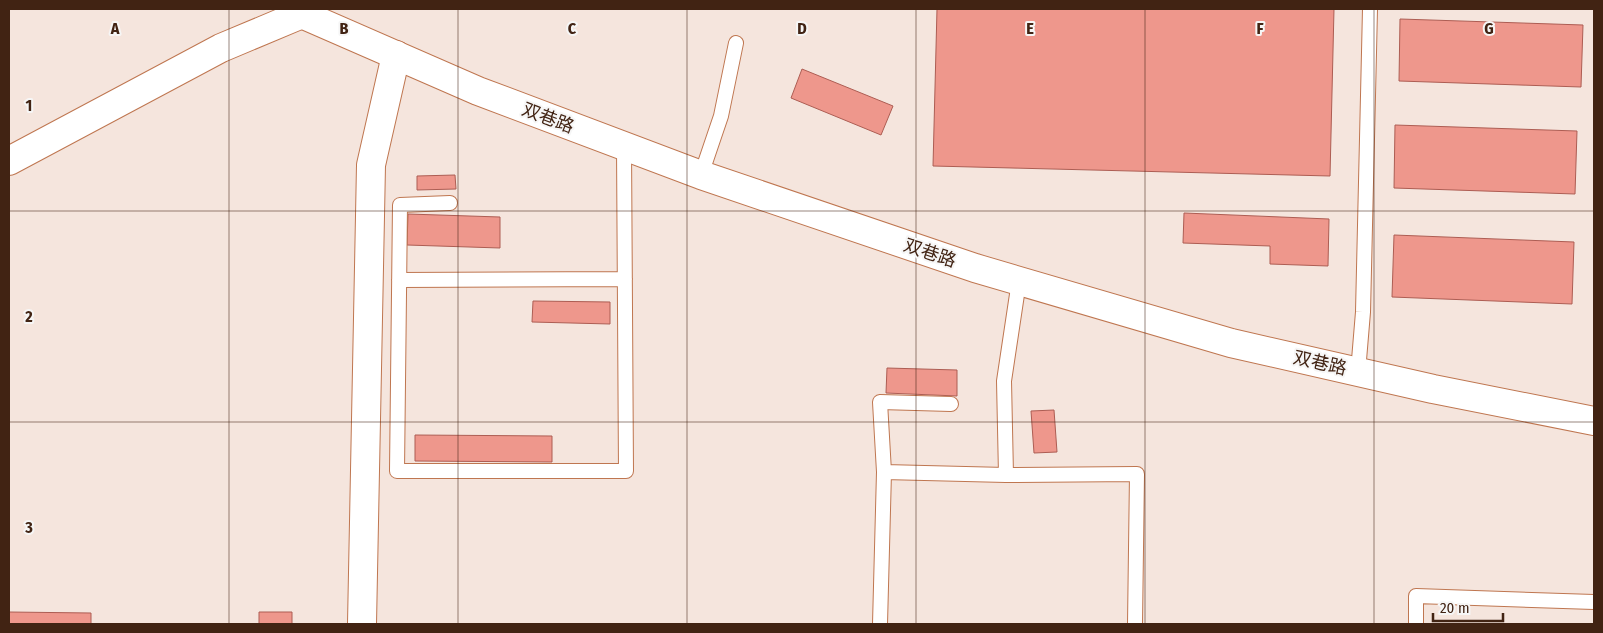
<svg xmlns="http://www.w3.org/2000/svg" width="1603" height="633" font-family="'Fira Sans Condensed','Noto Sans SC',sans-serif">
  <style>
    .building { fill: #ee978c; stroke: #ad5d53 }
    .lines { fill: none; stroke-linecap: round; stroke-linejoin: round }
    .service-casing { stroke: #bf7650; stroke-width: 16 }
    .minor-casing { stroke: #bf7650; stroke-width: 30 }
    .secondary-casing { stroke: #bf7650; stroke-width: 30 }
    .service { stroke: #fff; stroke-width: 14 }
    .minor { stroke: #fff; stroke-width: 28 }
    .secondary { stroke: #fff; stroke-width: 28 }
    .grid { fill: none; stroke: #412313; stroke-width: 1; stroke-opacity: 0.55 }
    .labels { text-anchor: middle; dominant-baseline: central; stroke-width: 4; stroke-linejoin: round; paint-order: stroke }
    .street-label { font-size: 18px; fill: #412313; stroke: #f6f6f6 }
    .grid-label { font-size: 16px; text-anchor: middle; font-weight: bold; fill: #412313; stroke: #f6f6f6; stroke-width: 4; stroke-linejoin: round; paint-order: stroke }
  </style>
  <rect width="100%" height="100%" fill="#f5e5dd"/>
  <path class="building" d="M937 9H1334L1330 176 933 166Z
    M1400 19 1583 25 1581 87 1399 81Z
    M802 69 893 106 881 135 791 98Z
    M1395 125 1577 131 1575 194 1394 188Z
    M455 175 456 189 417 190V176Z
    M1184 213 1329 219 1328 266 1270 264V246L1183 243Z
    M408 214 500 217V248L407 245Z
    M1394 235 1574 242 1572 304 1392 297Z
    M533 301 610 302V324L532 322Z
    M887 368 957 370V396L886 393Z
    M1054 410 1057 452 1034 453 1031 411Z
    M415 435 552 436V462L415 461Z
    M9 612 91 613V624H9Z
    M259 612H292V624H259Z"/>
  <g class="lines">
    <g class="service-casing">
      <path id="service" d="M701 175 721 116 736 43
        M450 203 400 205 397 471H626L624 147
        M399 280 625 279
        M1358 372 1363 312 1370 9
        M884 472 1006 475 1137 474 1135 624
        M1006 475 1004 381 1019 281
        M880 624 884 472 880 402 951 404
        M1416 624V596L1594 602"/>
    </g>
    <g class="minor-casing">
      <path id="minor" d="M9 161 221 48 302 14
        M362 624 371 165 396 55"/>
    </g>
    <g class="secondary-casing">
      <path id="secondary" d="M290 9 478 91 701 175 975 268 1231 343 1433 389 1594 421"/>
    </g>
    <use href="#service" class="service"/>
    <use href="#minor" class="minor"/>
    <use href="#secondary" class="secondary"/>
  </g>
  <path class="grid" d="M229 9V624M458 9V624M687 9V624M916 9V624M1145 9V624M1374 9V624M9 211H1594M9 422H1594"/>
  <g class="labels">
    <g class="street-label">
      <text transform="translate(548 118) rotate(21)">双巷路</text>
      <text transform="translate(930 253) rotate(19)">双巷路</text>
      <text transform="translate(1320 363) rotate(13)">双巷路</text>
    </g>
  </g>
  <g class="grid-label">
    <text x="115" y="34">A</text>
    <text x="344" y="34">B</text>
    <text x="572" y="34">C</text>
    <text x="802" y="34">D</text>
    <text x="1030" y="34">E</text>
    <text x="1260" y="34">F</text>
    <text x="1489" y="34">G</text>
    <text x="29" y="111">1</text>
    <text x="29" y="322">2</text>
    <text x="29" y="533">3</text>
  </g>
  <rect width="1603" height="633" fill="none" stroke="#412313" stroke-width="20"/>
  <path d="M1433 613v8h70v-8" fill="none" stroke="#412313" stroke-width="2.5"/>
  <text x="1440" y="613" font-size="15" fill="#412313" stroke="#f6f6f6" stroke-width="4" paint-order="stroke">20 m</text>
</svg>
